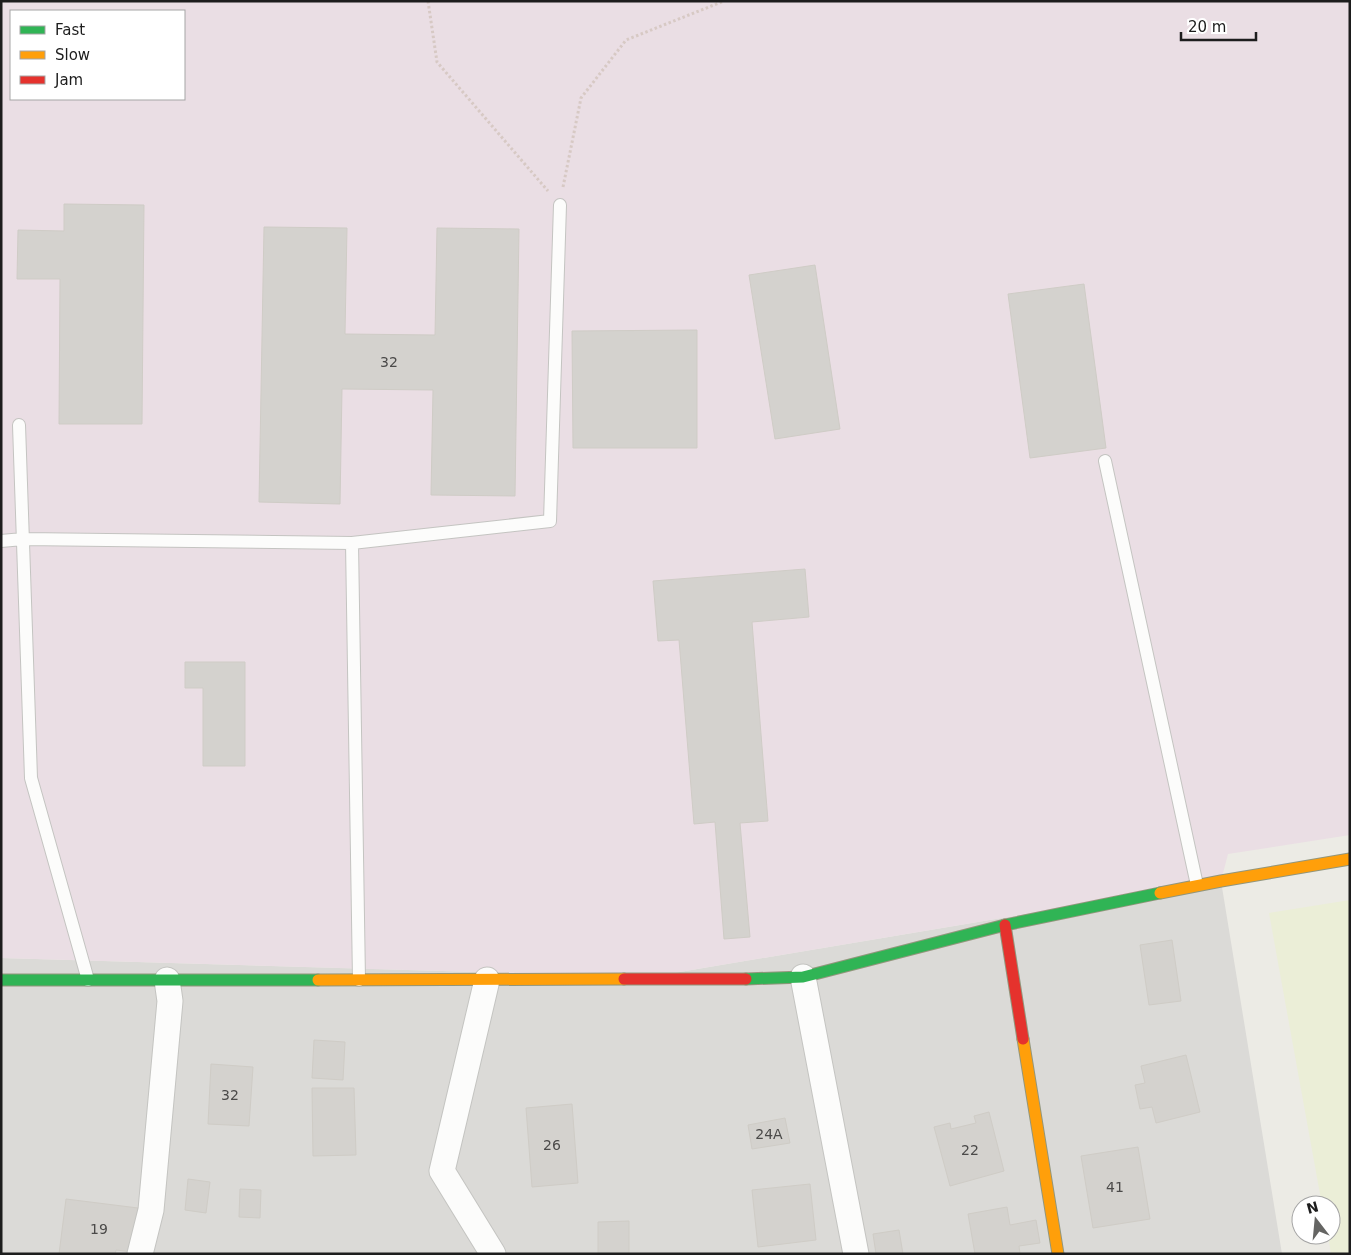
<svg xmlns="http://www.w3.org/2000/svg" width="1351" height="1255" font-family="'DejaVu Sans',sans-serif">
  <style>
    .residential { fill: #dbdad7 }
    .industrial { fill: #eadee4; fill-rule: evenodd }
    .farmland { fill: #ebeed7 }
    .building { fill: #d4d2ce; stroke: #cfccc6 }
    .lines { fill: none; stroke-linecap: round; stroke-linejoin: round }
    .lane-casing { stroke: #c4c4c1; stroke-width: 14 }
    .street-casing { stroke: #c4c4c1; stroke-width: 27 }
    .fast-casing { stroke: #92967c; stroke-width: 13 }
    .slow-casing { stroke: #92967c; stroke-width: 13 }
    .jam-casing { stroke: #92967c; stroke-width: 13 }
    .path { stroke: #d7c9c4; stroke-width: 3; stroke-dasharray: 2.5 2.5; stroke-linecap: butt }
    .lane { stroke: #fcfcfb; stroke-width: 12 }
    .street { stroke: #fcfcfb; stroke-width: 25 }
    .fast { stroke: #30b455; stroke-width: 11 }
    .slow { stroke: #ff9f0a; stroke-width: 11 }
    .jam { stroke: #e5322d; stroke-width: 11 }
    .labels { text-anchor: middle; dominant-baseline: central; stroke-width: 4.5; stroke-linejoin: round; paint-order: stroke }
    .number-label { font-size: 14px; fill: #4b4a49 }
  </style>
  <rect width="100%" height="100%" fill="#ecebe5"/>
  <path class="residential" d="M1221 881 1282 1254H1V958L650 977Z"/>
  <path class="industrial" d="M1 1H1350V835L1228 854 1221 881 650 977 1 958ZM11 11H184V99H11Z"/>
  <path class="farmland" d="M1350 900V1254H1331L1328 1235H1331V1205H1322L1269 913Z"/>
  <path class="building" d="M64 204 144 205 142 424H59L60 279H17L18 230 64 231Z
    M264 227 347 228 345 334 435 335 437 228 519 229 515 496 431 495 433 390 342 389 340 504 259 502Z
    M815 265 840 429 775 439 749 275Z
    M1084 284 1106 448 1030 458 1008 294Z
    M697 330V448H573L572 331Z
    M805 569 809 617 752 622 768 821 740 823 750 937 724 939 715 822 694 824 679 640 658 641 653 581Z
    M185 662H245V766H203V688H185Z
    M1172 940 1181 1001 1149 1005 1140 945Z
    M314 1040 345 1042 343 1080 312 1078Z
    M1186 1055 1200 1112 1156 1123 1152 1107 1140 1109 1135 1085 1145 1083 1141 1066Z
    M211 1064 253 1067 249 1126 208 1124Z
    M312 1088H354L356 1155 313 1156Z
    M572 1104 578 1183 532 1187 526 1108Z
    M989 1112 1004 1171 950 1186 934 1127 950 1123 951 1129 976 1123 974 1116Z
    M785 1118 790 1143 752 1149 748 1125Z
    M1138 1147 1150 1219 1093 1228 1081 1156Z
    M188 1179 210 1182 206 1213 185 1210Z
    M810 1184 816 1240 758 1247 752 1190Z
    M240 1189 261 1190 260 1218 239 1217Z
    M66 1199 138 1208 133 1252 116 1250 115 1254H59Z
    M1007 1207 1010 1225 1036 1220 1040 1243 1019 1246 1020 1254H975L968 1214Z
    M629 1221V1254H598V1222Z
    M899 1230 903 1254H876L873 1234Z"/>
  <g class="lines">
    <g class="lane-casing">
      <path id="lane" d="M19 425 31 778 88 980
        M1105 461 1197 885
        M1 541 23 539 352 543 550 521 560 205
        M352 543 359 980"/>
    </g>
    <g class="street-casing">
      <path id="street" d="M803 977 856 1254
        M487 980 442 1171 493 1254
        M140 1254 151 1210 170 1001 167 980"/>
    </g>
    <g class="fast-casing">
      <path id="fast" d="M746 979 803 977 1005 925 1160 893
        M1 980H318"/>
    </g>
    <g class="slow-casing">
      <path id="slow" d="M1160 893 1221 881 1350 859
        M318 980 624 979
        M1023 1039 1058 1254"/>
    </g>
    <g class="jam-casing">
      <path id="jam" d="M1005 925 1023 1039
        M624 979H746"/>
    </g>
    <path class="path" d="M428 1 437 62 548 191
      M563 187 581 98 626 40 724 1"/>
    <use href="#lane" class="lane"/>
    <use href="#street" class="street"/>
    <use href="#fast" class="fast"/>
    <use href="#slow" class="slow"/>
    <use href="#jam" class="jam"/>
  </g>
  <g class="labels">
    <g class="number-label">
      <text x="389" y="362">32</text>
      <text x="230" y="1095">32</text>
      <text x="769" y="1134">24А</text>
      <text x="552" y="1145">26</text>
      <text x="970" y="1150">22</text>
      <text x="1115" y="1187">41</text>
      <text x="99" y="1229">19</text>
    </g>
  </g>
  <rect width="1351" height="1255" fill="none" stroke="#1d1d1d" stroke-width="5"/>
  <rect x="10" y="10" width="175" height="90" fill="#ffffff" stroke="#a5a5a5"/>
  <rect x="20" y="26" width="25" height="8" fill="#30b455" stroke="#a5a5a5"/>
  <text x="55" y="35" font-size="15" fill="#1d1d1d">Fast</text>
  <rect x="20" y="51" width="25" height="8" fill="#ff9f0a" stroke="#a5a5a5"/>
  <text x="55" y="60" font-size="15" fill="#1d1d1d">Slow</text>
  <rect x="20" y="76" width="25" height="8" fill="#e5322d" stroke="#a5a5a5"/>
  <text x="55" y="85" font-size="15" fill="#1d1d1d">Jam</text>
  <g transform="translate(1316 1220) rotate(344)"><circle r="24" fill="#ffffff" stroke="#a5a5a5"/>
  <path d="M0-4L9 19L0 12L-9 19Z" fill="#656563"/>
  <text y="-8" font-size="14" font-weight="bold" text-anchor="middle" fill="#1d1d1d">N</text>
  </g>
  <path d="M1181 32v8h75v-8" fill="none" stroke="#1d1d1d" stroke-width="2.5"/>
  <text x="1188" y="32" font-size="15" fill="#1d1d1d" stroke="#ffffff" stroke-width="4" paint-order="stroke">20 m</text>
</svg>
